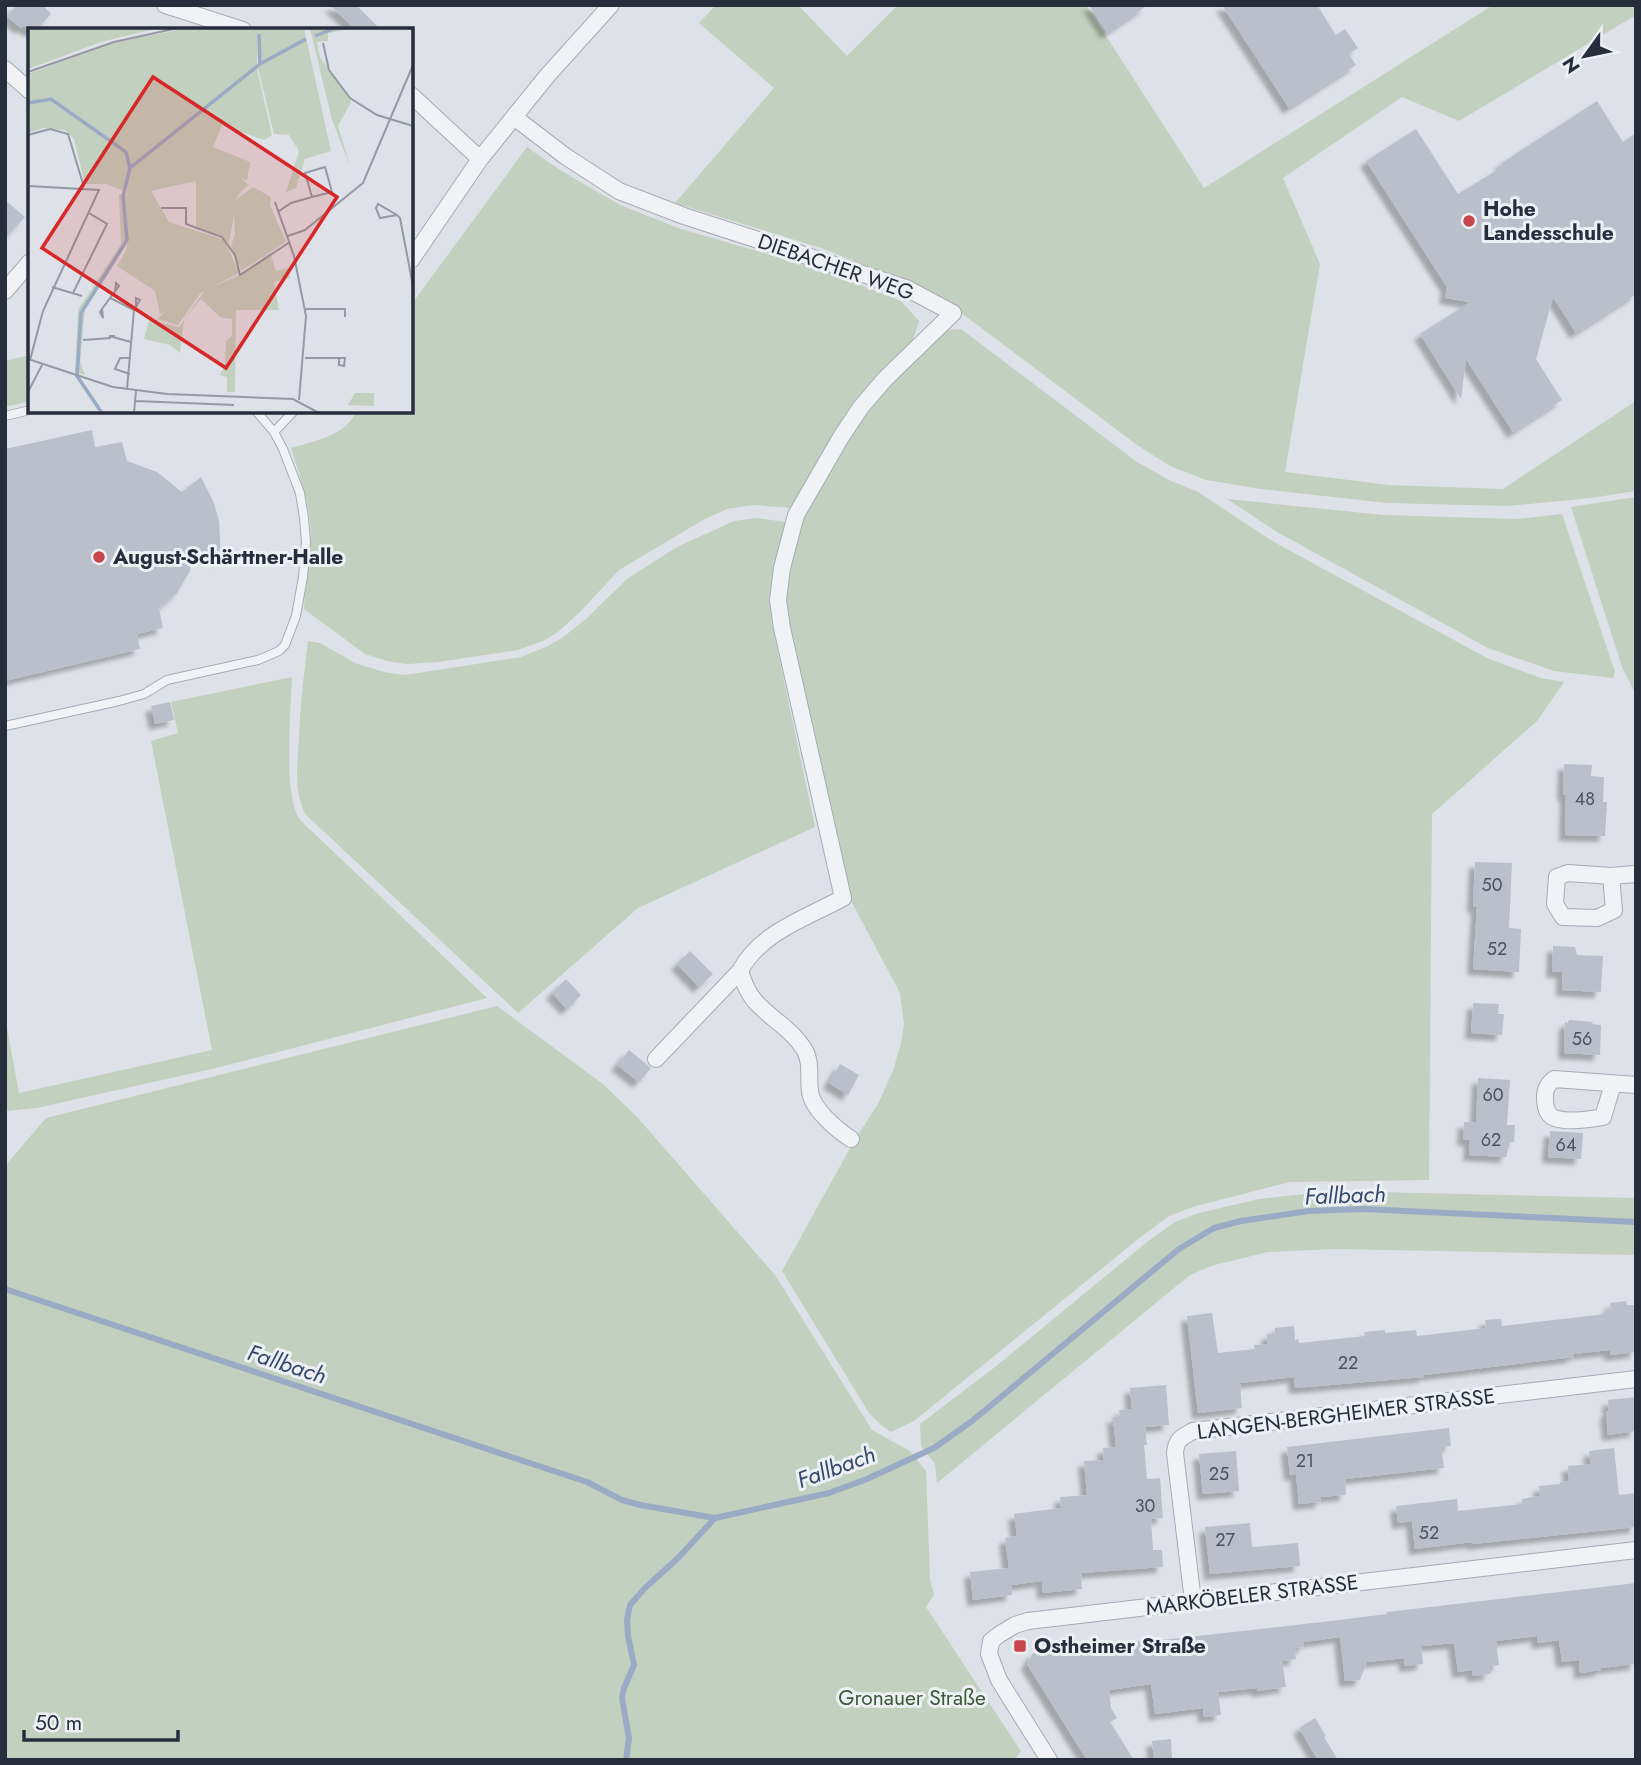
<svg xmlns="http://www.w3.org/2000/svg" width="1641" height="1765" font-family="Jost,sans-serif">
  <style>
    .green { fill: #c2d0bf }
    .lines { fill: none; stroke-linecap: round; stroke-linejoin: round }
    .stream { stroke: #9aabc6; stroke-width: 6 }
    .building { fill: #bbbfc9; filter: url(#shadow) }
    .lane-casing { stroke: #a7abb4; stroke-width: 10 }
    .street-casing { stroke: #a7abb4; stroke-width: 18 }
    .lane { stroke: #f0f2f5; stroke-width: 8 }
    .street { stroke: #f0f2f5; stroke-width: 16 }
    .poi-dot { fill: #c8474d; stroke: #edf0f5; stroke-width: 2.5 }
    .labels { text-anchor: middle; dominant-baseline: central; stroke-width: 6; stroke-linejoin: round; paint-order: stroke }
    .number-label { font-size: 18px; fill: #4d5260 }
    .poi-label { font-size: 21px; font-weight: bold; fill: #282d3d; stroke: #edf0f5; text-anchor: start }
    .street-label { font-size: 21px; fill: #282d3d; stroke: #edf0f5 }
    .park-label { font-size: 21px; fill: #395836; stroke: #edf0f5 }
    .water-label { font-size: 23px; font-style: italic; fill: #34486f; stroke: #edf0f5 }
    .inset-river { fill: none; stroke: #9aabc6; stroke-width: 3.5 }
    .inset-road { fill: none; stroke: #9599a3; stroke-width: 2 }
    .view { fill: #d62828; fill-opacity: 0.15; stroke: #d62828; stroke-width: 3.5 }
    .inset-edge { fill: none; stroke: #282d3d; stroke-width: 3.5 }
  </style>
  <defs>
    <filter id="shadow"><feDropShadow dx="-6" dy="6" stdDeviation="2" flood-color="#0004"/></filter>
  </defs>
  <rect width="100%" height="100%" fill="#dee1e7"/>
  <path class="green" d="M716 5H798L847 56 898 5H1086L1204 188 1493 5H1636V15L1459 121 1402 97 1283 178 1320 264 1285 472 1389 485 1503 489 1636 401V491L1591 498 1507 506 1387 503 1261 489 1206 480 1170 466 1137 445 956 309 909 284 824 249 675 203 774 88 699 23Z
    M527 147 560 170 620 205 681 229 823 270 901 301 919 321 913 340 877 375 852 404 792 508 754 505 727 509 703 520 619 570 580 612 558 632 545 640 518 650 438 662 407 664 387 661 365 654 304 609C305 585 311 562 311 538 311 507 300 477 291 448 312 442 348 435 356 411H411V305Z
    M961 329 1137 462 1169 480 1198 492 1274 542 1487 658 1541 678 1564 682 1537 721 1432 814 1429 1180 1290 1182 1196 1206 1169 1216 1142 1236 914 1421 891 1432 881 1425 869 1413 782 1271 854 1141 878 1104 893 1071 901 1043 904 1024 900 993 848 895 783 598 801 516 866 410 888 383 944 330Z
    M30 355V401L5 407V361Z
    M1636 497V695L1622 667 1571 507Z
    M1227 499 1383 515 1517 519 1562 514 1615 672 1613 678 1554 671 1488 648 1277 532Z
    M757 518 786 522 770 597 772 624 815 827 638 908 518 1013 305 814C294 790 297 765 299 739 300 706 304 674 308 641L320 643 355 663 384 672 405 675 521 657 548 646 562 638 586 619 627 579 677 547 734 521Z
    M292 677C291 709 283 793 299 818 304 825 312 831 318 837L487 998 216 1068 37 1108 5 1111V1017L19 1093 212 1050 151 741 178 733 171 702Z
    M497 1006 603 1084 638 1118 775 1275 872 1430 910 1451 926 1471 930 1579 934 1594 926 1607 1021 1751 1014 1760H5V1166L46 1118Z
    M1334 1191 1636 1198V1255L1335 1249 1268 1252 1214 1265 1190 1275 937 1483 935 1464 921 1446 920 1424 995 1367 1147 1242 1175 1222 1199 1213 1259 1199Z"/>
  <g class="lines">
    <path class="stream" d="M5 1289 587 1482 622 1500 640 1505 715 1518 829 1493 867 1479 934 1448 972 1421 1179 1249 1214 1228 1241 1221 1309 1211 1363 1209 1636 1222
      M626 1760 629 1738 622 1698 624 1688 634 1665 628 1636 627 1620 630 1605 645 1588 678 1558 715 1518"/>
  </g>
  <path class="building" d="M17 5H43L51 14 36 30H30V31L24 26 21 28 7 16Z
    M330 5H356L381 30H356Z
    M1089 5H1148L1107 33Z
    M1222 5H1317L1336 35 1345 29 1358 48 1349 54 1356 65 1289 108Z
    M1597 101 1623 142 1636 133V294L1576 333 1553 297 1536 359 1562 400 1513 432 1466 359 1461 399 1420 334 1470 302 1445 298 1447 287 1366 161 1416 129 1458 194 1502 167 1500 164Z
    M5 200 25 217 5 238Z
    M92 430 95 447 122 442 127 461 157 472 182 492 201 477 214 503 219 521 221 559 193 554 190 571 177 593 159 608 163 628 137 634 140 649 5 681V449Z
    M170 702 174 720 155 724 151 706Z
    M1564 764 1592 765 1591 776 1604 777 1603 802H1607L1605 836 1565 835 1566 795H1563Z
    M1475 862 1512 863 1509 928 1521 929 1519 972 1473 969 1477 907H1473Z
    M1553 946 1575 947 1577 955 1603 956 1601 992 1562 990V972H1552Z
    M690 951 713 974 699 987 677 964Z
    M566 979 581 995 567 1009 552 993Z
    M1473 1003 1499 1004 1498 1014H1504L1502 1035 1471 1033Z
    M1569 1020 1593 1022 1592 1024 1601 1025 1600 1055 1564 1053 1565 1022 1568 1023Z
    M629 1050 651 1068 639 1082 617 1065Z
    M840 1064 859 1075 848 1095 829 1083Z
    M1478 1078 1510 1080 1507 1125H1515L1514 1142H1510L1506 1157 1469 1155 1470 1140H1463L1464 1122 1476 1123Z
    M1550 1131 1583 1133 1581 1159 1548 1157Z
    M1626 1301 1627 1305H1636V1352L1610 1355V1350L1573 1354 1574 1357 1424 1375V1377L1295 1388 1294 1377 1240 1383 1242 1408 1198 1413 1187 1316 1212 1313 1218 1353 1255 1349 1254 1345 1268 1344 1267 1334 1275 1333V1328L1294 1326 1295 1340 1298 1339 1299 1343 1365 1336 1364 1332 1385 1330V1333L1416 1330 1417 1336 1486 1328 1485 1320 1501 1319 1502 1326 1606 1314 1605 1310 1611 1309 1610 1303Z
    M1166 1385 1169 1425 1145 1427 1147 1445H1144L1147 1479 1160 1478 1163 1518 1151 1519 1153 1550H1162L1163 1567 1081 1573 1082 1589 1043 1593 1042 1581 1011 1585 1012 1595 973 1600 970 1572 1009 1568 1005 1538 1017 1536 1014 1514 1061 1508 1060 1497 1087 1495 1084 1461 1104 1460 1103 1448 1116 1447 1113 1417 1120 1416 1119 1410 1132 1409 1130 1388Z
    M1636 1397V1431L1608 1435 1606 1412 1609 1411 1608 1400Z
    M1449 1428 1451 1446 1441 1447 1444 1468 1345 1479 1346 1495 1321 1497V1502L1299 1504 1296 1474 1290 1475 1287 1447Z
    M1614 1448 1619 1495 1636 1493V1527L1473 1544 1472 1542 1415 1549 1412 1521 1398 1523 1396 1506 1457 1499 1458 1511 1522 1504V1499L1540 1496 1539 1486 1560 1484V1482L1569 1481 1568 1466 1591 1464 1589 1451Z
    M1236 1451 1239 1491 1203 1494 1199 1454Z
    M1250 1523 1252 1547 1298 1543 1300 1566 1210 1574 1205 1527Z
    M1636 1583V1664L1601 1668V1670L1580 1673 1579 1660 1562 1662 1559 1640 1538 1643 1537 1636 1496 1641 1499 1665 1489 1666 1490 1674 1473 1676 1472 1670 1458 1672 1454 1643 1421 1646 1423 1664 1405 1666 1404 1658 1367 1662 1360 1680 1345 1681 1340 1637 1304 1642V1647L1295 1648 1296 1659 1282 1661 1286 1687 1257 1691V1688L1218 1692 1221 1715 1204 1717 1203 1708 1155 1714 1151 1684 1109 1690 1111 1708 1117 1718 1110 1722 1134 1760H1087L1027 1664 1033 1653 1096 1647 1161 1638V1640L1331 1621 1387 1614V1612Z
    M1315 1718 1326 1736 1324 1737 1338 1760H1318L1299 1728Z
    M1171 1739 1172 1758 1154 1760 1152 1741Z"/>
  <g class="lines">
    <g class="lane-casing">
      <path id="lane" d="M5 416 30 410
        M274 432 294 411
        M5 726 119 701 144 694 167 680 258 660 279 651 285 645 296 616 303 577 306 542 304 518 300 493 283 449 274 432 256 411"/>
    </g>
    <g class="street-casing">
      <path id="street" d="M165 5 243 30
        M5 69 30 91
        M411 95 480 159
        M514 117 565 156 619 191 684 216 906 288 953 313 885 379 861 407 841 437 796 515 782 568 778 600 782 628 843 898C808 917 759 933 740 971 743 981 747 991 754 1000 769 1018 792 1029 804 1049 812 1062 808 1077 810 1091 811 1108 837 1130 851 1139
        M411 260 480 159 547 76 611 5
        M5 291 30 262
        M1611 876 1614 910 1597 918 1563 917 1555 904 1557 877 1568 873 1611 876 1636 874
        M656 1059 740 971
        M1613 1084 1603 1117C1592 1119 1557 1125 1549 1114 1546 1110 1545 1103 1545 1098 1545 1089 1547 1085 1554 1079L1636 1085
        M1193 1601 1175 1453C1176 1439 1182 1437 1193 1431L1636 1379
        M1049 1760 999 1680 989 1654 991 1641 1000 1634 1015 1625 1028 1621 1636 1550"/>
    </g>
    <use href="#lane" class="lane"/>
    <use href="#street" class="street"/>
  </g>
  <g class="poi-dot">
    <circle cx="1469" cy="221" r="7"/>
    <circle cx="99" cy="557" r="7"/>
    <rect x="1013" y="1639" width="14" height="14" rx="3.5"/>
  </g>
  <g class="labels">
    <g class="number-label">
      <text x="1585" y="799">48</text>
      <text x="1492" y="885">50</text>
      <text x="1497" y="949">52</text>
      <text x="1582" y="1039">56</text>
      <text x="1493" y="1095">60</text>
      <text x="1491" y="1140">62</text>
      <text x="1566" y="1145">64</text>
      <text x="1348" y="1363">22</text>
      <text x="1305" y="1461">21</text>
      <text x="1219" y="1474">25</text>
      <text x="1145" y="1506">30</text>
      <text x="1429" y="1533">52</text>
      <text x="1225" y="1540">27</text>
    </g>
    <g class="poi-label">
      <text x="1483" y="209">Hohe<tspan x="1483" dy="24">Landesschule</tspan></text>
      <text x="113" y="557">August-Schärttner-Halle</text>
      <text x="1034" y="1646">Ostheimer Straße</text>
    </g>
    <g class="street-label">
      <text transform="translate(836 267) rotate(19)">DIEBACHER WEG</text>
      <text transform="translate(1346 1414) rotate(-7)">LANGEN-BERGHEIMER STRASSE</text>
      <text transform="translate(1252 1595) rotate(-7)">MARKÖBELER STRASSE</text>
    </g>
    <g class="park-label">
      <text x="912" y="1698">Gronauer Straße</text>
    </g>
    <g class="water-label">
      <text transform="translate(1345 1195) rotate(-2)">Fallbach</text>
      <text transform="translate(287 1364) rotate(18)">Fallbach</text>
      <text transform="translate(836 1467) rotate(-20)">Fallbach</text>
    </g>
  </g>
  <g transform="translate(28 28)">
    <rect width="385" height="385" fill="#dee1e7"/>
    <path d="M0 0H130L73 14 0 41ZM160 0H276L303 123 277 131 268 160 258 164 271 123 261 107 246 106 230 40 229 8V41L244 107 236 112 194 97 185 119 222 134 219 153 212 149 221 157 213 163 208 172 225 159 243 169 242 177 258 214 213 243 203 217 207 207 206 187 201 215 195 209 168 198V153L123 163 141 194 197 212 211 245 132 286 127 263 89 238 98 223 100 214 57 282 52 334 57 347 47 344 50 282 93 216 91 166 98 168 99 164 78 156H57L46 111 37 102 15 100 0 105V46L85 15ZM282 0H329L300 5V13L289 14 292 29 323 74 310 98 322 138 304 92ZM242 225 248 243 260 240 262 250 246 254 251 282H208L207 364H199V349L192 347 197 338 198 313 204 308V291L192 289 173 271 156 292 152 325 142 317 116 311 121 292 151 299 177 262 212 247ZM174 263 150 297 129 291 141 280ZM327 365H346V378L320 377Z" fill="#c2d0bf"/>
    <path class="inset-river" d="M231 6 232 36M287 8 307 0M0 75 23 71 98 124 102 140M74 385 49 348 53 285 99 212 95 168 102 140 232 36 278 11"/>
    <path class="inset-road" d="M295 15 301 42 322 70 349 87 385 98M0 44 86 14 150 0M0 107 22 101 40 106 56 159M0 132V107M0 158 71 162 15 283 2 332M247 174 266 228 278 288 271 372M133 180H158V196L194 209 207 227 212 247 262 214M251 183 263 175 284 169 304 164 297 139 277 145 284 169M369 187 352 190 348 180 350 176 369 187 372 190 385 258M260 208 277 202 335 155 385 37M24 259 54 268M87 264 88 255 91 258 82 270 106 282 99 361M45 265 79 196 61 185M74 281 75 290 72 284 74 281 82 270M277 281H317V289M106 282 112 272 108 270V278M87 308H81L103 314M55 312 83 310M277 330H317L316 338 311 337V330M0 331 85 359 139 366 265 371 291 385M102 346 87 341 92 330H103M0 364 14 337M108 373 206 377M106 385 108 363"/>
    <path class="view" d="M125 49 309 169 198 340 14 220Z"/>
    <rect width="385" height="385" class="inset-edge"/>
  </g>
  <rect width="1641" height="1765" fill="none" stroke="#282d3d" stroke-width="14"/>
  <g transform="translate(1585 56) rotate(237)" stroke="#edf0f5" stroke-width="5" paint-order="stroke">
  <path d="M0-5L12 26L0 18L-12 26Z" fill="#282d3d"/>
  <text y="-10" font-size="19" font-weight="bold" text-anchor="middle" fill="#282d3d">N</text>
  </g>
  <path d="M24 1730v10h154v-10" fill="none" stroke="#282d3d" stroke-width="3.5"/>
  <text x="35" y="1730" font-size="21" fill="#282d3d" stroke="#edf0f5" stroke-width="5" paint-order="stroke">50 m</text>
</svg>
